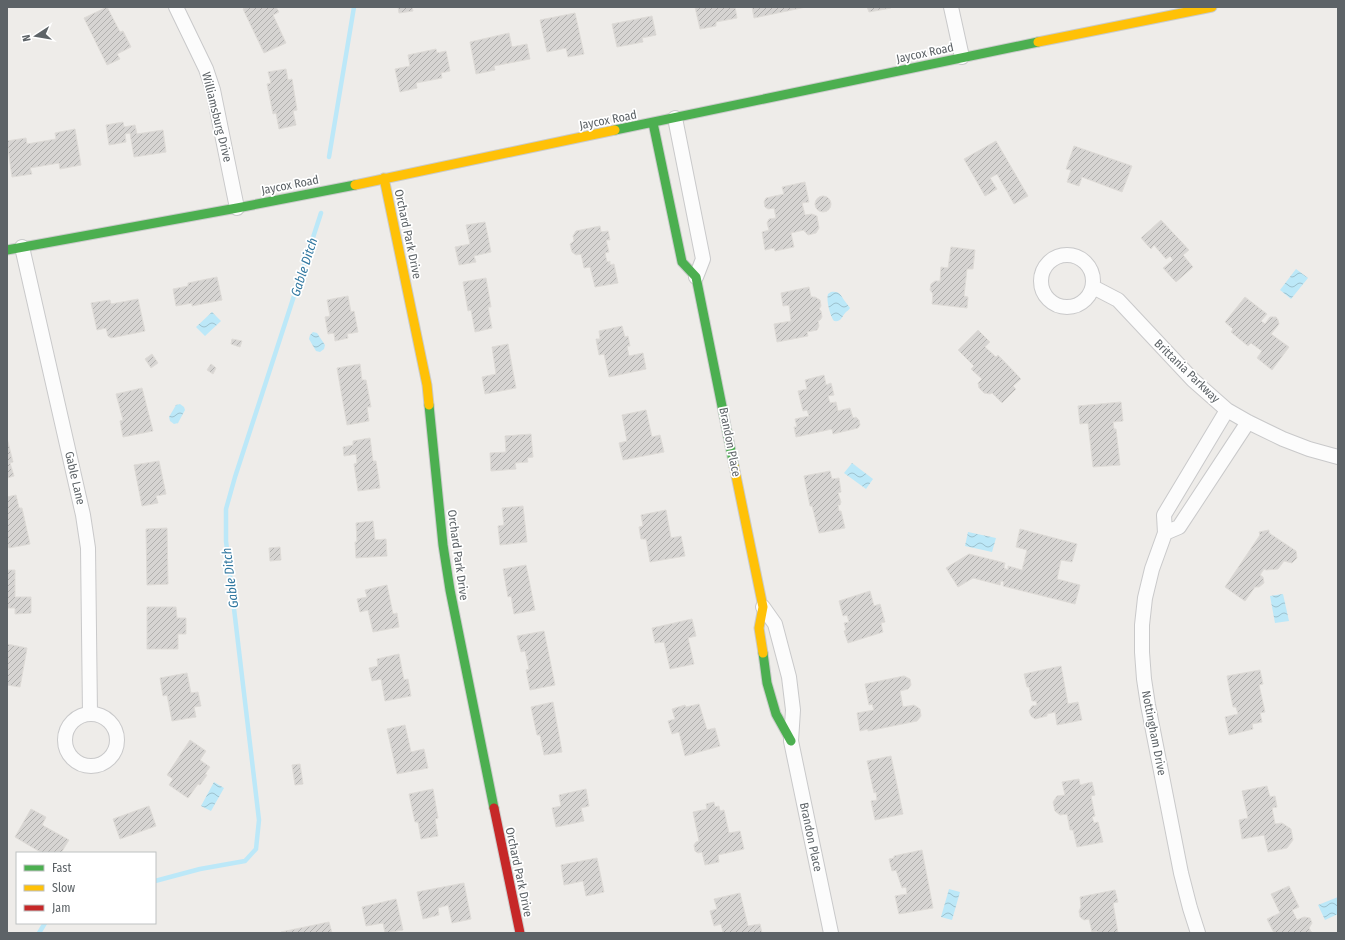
<svg xmlns="http://www.w3.org/2000/svg" width="1345" height="940" font-family="'Fira Sans Condensed',sans-serif">
  <style>
    .water { fill: url(#water-waves) }
    .lines { fill: none; stroke-linecap: round; stroke-linejoin: round }
    .stream { stroke: #bce8f8; stroke-width: 4.5 }
    .building { fill: url(#building-hatch); stroke: #dedbd7 }
    .street-casing { stroke: #c9c9ca; stroke-width: 16 }
    .fast-casing { stroke: #cacbcb; stroke-width: 11 }
    .slow-casing { stroke: #cacbcb; stroke-width: 11 }
    .jam-casing { stroke: #cacbcb; stroke-width: 11 }
    .street { stroke: #fcfcfc; stroke-width: 14 }
    .fast { stroke: #4caf50; stroke-width: 9 }
    .slow { stroke: #ffc107; stroke-width: 9 }
    .jam { stroke: #c62828; stroke-width: 9 }
    .labels { text-anchor: middle; dominant-baseline: central; stroke-width: 3.5; stroke-linejoin: round; paint-order: stroke }
    .street-label { font-size: 12px; fill: #5d6367; stroke: #fff }
    .water-label { font-size: 13px; font-style: italic; fill: #3278a0; stroke: #fff }
  </style>
  <defs>
    <pattern id="water-waves" width="16" height="10" patternUnits="userSpaceOnUse"><rect width="16" height="10" fill="#bce8f8"/><path d="M0 5q4-4 8 0t8 0" fill="none" stroke="#9cc0cd"/></pattern>
    <pattern id="building-hatch" width="6" height="6" patternUnits="userSpaceOnUse"><rect width="6" height="6" fill="#d6d4d2"/><path d="M-1 1l2-2M0 6l6-6M5 7l2-2" fill="none" stroke="#b1b0ae"/></pattern>
  </defs>
  <rect width="100%" height="100%" fill="#eeece9"/>
  <path class="water" d="M1296 269 1308 278 1291 299 1280 290Z
    M831 292C839 291 840 294 844 300 846 303 848 305 850 308 849 310 847 311 846 312 841 317 842 322 834 321 830 316 826 300 828 294Z
    M212 312 221 321 205 336 196 327Z
    M313 332 317 333 325 345 324 349 320 352 316 351 309 339 310 335Z
    M180 404 184 407 185 410 178 423 174 424 170 421 169 417 176 405Z
    M852 463 873 479 866 489 844 473Z
    M968 532 996 538 992 552 965 546Z
    M1283 594 1289 621 1275 623 1270 596Z
    M214 782 224 788 211 811 201 806Z
    M949 889 960 892 952 920 941 917Z
    M1338 897V914L1325 920 1318 905Z"/>
  <g class="lines">
    <path class="stream" d="M329 157 354 7
      M155 881 200 869 245 861 256 849 259 820 226 541V509L235 477 321 213
      M39 933 45 923"/>
  </g>
  <path class="building" d="M107 7 120 32 123 31 131 47 117 54 120 59 107 65 84 18Z
    M247 7H276L279 12 273 15 286 43 264 53 243 9Z
    M398 7H412L413 11 399 13Z
    M695 7H735L737 18 716 22V26L700 29Z
    M752 7H806L754 18Z
    M867 7H891V8L869 12Z
    M575 13 584 54 568 57 566 48 547 52 540 20Z
    M652 16 656 35 642 38 643 42 617 47 612 24Z
    M509 33 512 47 527 44 530 59 494 66 495 70 476 74 470 42Z
    M436 49 437 53 446 51 450 71 441 73 442 78 416 83 417 88 400 92 395 69 410 66 408 55Z
    M286 69 288 80 292 79 297 110 293 111 296 125 279 129 276 113 273 114 267 84 271 83 268 72Z
    M123 122 124 127 135 125 137 134 163 130 166 152 134 157 130 133 125 134 126 142 109 145 106 125Z
    M75 129 81 165 60 169 59 163 30 168 32 174 12 177 7 141 26 138 27 144 56 139 55 133Z
    M996 141 1028 196 1014 204 997 174 990 178 997 189 985 196 964 159Z
    M1074 146 1132 166 1122 192 1082 177 1079 186 1067 182 1071 170 1066 169Z
    M805 182 809 202 802 203 805 215 812 214 817 216 819 228 816 233 808 235 805 232 804 230 791 233 794 247 775 251 774 248 765 250 762 232 769 230 767 223 769 219 776 218 774 208 768 209 765 207 764 202 766 198 784 194 782 187Z
    M815 204a8 8 0 1 1 16 0a8 8 0 1 1-16 0Z
    M1161 220 1189 250 1183 255 1193 267 1176 282 1163 268 1173 260 1170 256 1166 259 1154 245 1151 249 1141 238Z
    M485 222 491 252 474 256 476 262 459 265 455 247 470 244 466 225Z
    M600 226 601 232 608 231 610 240H606L609 252 605 253 607 262 610 261V265L614 264 618 283 595 287 590 267 584 268 581 254 576 255 572 252 570 244 574 241 573 236 576 231Z
    M951 247 975 250 973 269H967L964 296 968 297 967 308 932 304 933 294 930 290 931 284 935 281H940L941 267 948 268Z
    M217 277 222 300 192 306V303L176 306 173 289 188 286V283Z
    M486 278 491 307H488L492 328 475 332 471 310 468 311 463 282Z
    M809 287 811 297H815L820 300 821 306 819 309 821 311 822 317 820 320 818 321 819 326 817 330 807 332 808 336 777 342 774 324 791 321 789 305 783 306 781 293Z
    M348 296 351 312 354 311 358 332 347 334 348 338 335 341 334 333 328 334 325 317 330 316 327 300Z
    M1245 297 1267 314 1261 321 1265 324 1270 317H1276L1278 320 1279 324 1271 334 1289 347 1272 370 1257 358 1262 351 1251 343 1248 346 1231 332 1233 329 1225 322Z
    M138 299 145 331 111 338 108 336 106 328 97 330 91 303 110 300 111 304Z
    M622 326 625 337 628 336 630 346H627L629 356 643 353 646 369 609 377 604 354 599 355 596 339H600L599 331Z
    M978 330 990 342 985 347 996 357 998 355 1021 379 1013 386 1016 389 1002 403 992 393 990 394 984 393 979 388 978 383 982 379 971 369 974 366 958 350Z
    M232 339 242 341 240 347 231 344Z
    M508 344 516 388 485 394 482 377 496 374 492 347Z
    M152 354 158 363 151 368 145 359Z
    M211 364 216 368 213 374 207 370Z
    M360 364 362 380H366L371 407H367L369 421 347 425 337 368Z
    M824 375 826 385 831 383 834 395 828 396 830 403 836 402 838 411 850 408 853 418 856 417 859 420 860 425 858 428 833 434 832 429 796 437 794 427H797L795 419 809 416 807 410 803 411 798 391 807 389 805 380Z
    M142 388 153 431 123 437 120 421 123 420 116 394Z
    M1121 402 1123 421 1113 422 1114 429H1116L1120 465 1093 467 1088 423 1080 424 1078 406Z
    M646 410 652 437 660 435 664 452 623 460 619 443 627 441 622 415Z
    M531 434 533 457 527 458 528 462 515 463 516 469 491 471 490 453 506 452 505 436Z
    M7 438 13 462 10 463 14 476 7 478Z
    M370 438 373 461H376L380 488 358 491 354 464 357 463 356 454 344 456 343 447 353 445V441Z
    M159 461 166 494 156 496 158 503 142 506 134 465Z
    M830 471 832 479 839 478 841 492 838 493 841 502 840 505H838L839 511H841L845 528 819 533 812 506H810L804 476Z
    M16 495 19 508H22L30 544 9 548 7 541V497Z
    M523 506 527 542 500 545 498 526 504 525 502 508Z
    M666 510 671 538 681 536 685 556 650 562 646 539H641L639 527 643 526 641 515Z
    M373 521 375 540 386 539 387 556 356 558 355 542H357L356 523Z
    M167 528 168 584 147 585 146 529Z
    M1020 529 1077 544 1072 562 1061 560 1057 579 1080 585 1075 604 1003 586 1004 582 1001 581 1000 585 973 578 958 587 946 568 969 554 1005 563 1004 568 1008 570V566L1022 570 1027 550 1016 547Z
    M1269 530V533L1296 551 1297 558 1292 563 1284 561 1278 569 1266 570 1264 569 1260 575 1263 577 1264 583 1259 587H1255L1245 601 1225 587 1260 535 1259 532Z
    M280 547 281 560 270 561 269 548Z
    M526 565 535 610 514 614 511 596 508 597 503 569Z
    M7 570H15V597H31V613L15 614V608H7Z
    M387 585 393 614 397 613 399 627 373 632 368 610 360 612 357 599 367 597 365 590Z
    M870 591 874 606 880 604 885 622 881 623 883 632 848 643 844 631 846 630 844 623 849 622 847 615 843 616 839 601Z
    M147 607H176L177 618H186V634H178V649H147Z
    M692 619 696 636 688 638 694 664 670 669 664 642 655 643 652 628Z
    M544 631 555 685 530 690 526 670 529 669 525 651 521 652 517 636Z
    M7 644 27 648 20 687 7 685Z
    M399 654 404 680 408 679 411 696 385 701 381 679 372 681 369 668 378 666 377 659Z
    M1061 666 1068 704 1078 702 1082 720 1057 725 1055 712 1047 714V716L1035 719 1031 716 1029 711 1032 706 1037 705 1036 701H1032L1029 687H1027L1024 674Z
    M1260 670 1263 684 1259 685 1265 712 1260 713 1262 722 1252 724 1253 729 1229 735 1225 717 1238 714 1236 707H1233L1227 676Z
    M187 673 191 693 198 692 201 706 194 707 196 717 172 721 167 695 163 696 160 678Z
    M904 676 910 679 911 685 908 689 900 691 903 707 914 705 920 709 921 716 917 721 868 731V729L860 731 857 713 874 710 872 704 869 705 865 684Z
    M553 702 562 752 544 755 540 735H537L531 707Z
    M699 704 707 730 715 728 720 746 685 756 679 732 672 734 668 721 675 719 672 709 685 705 686 707Z
    M405 725 411 752 424 749 428 768 397 774 387 729Z
    M190 740 206 751 200 760 210 767 205 774 207 775 200 785 198 784 188 798 169 785 173 779 167 775Z
    M891 756 903 814 875 820 871 801 877 800 876 792 874 793 867 761Z
    M300 764 303 784 295 785 292 765Z
    M1079 779 1080 785 1092 782 1095 795 1091 796 1095 816 1092 817 1094 823 1098 822 1103 842 1077 847 1073 830H1070L1067 814 1060 815 1055 811 1053 802 1057 796 1065 795 1062 782Z
    M1267 786 1270 797 1275 796 1277 807 1272 808 1275 824 1282 823 1291 829 1293 840 1287 848 1268 852 1264 835 1242 839 1239 820 1248 818 1242 791Z
    M433 789 438 818 435 819 438 836 421 839 418 822H415L409 794Z
    M586 789 589 806 581 808 584 821 556 827 552 808 561 806 559 795Z
    M714 802 715 807 719 806 720 811 724 810 729 833 740 831 744 849 718 855 719 862 705 865 702 852 698 853 695 851 694 845 696 842 699 841 693 812 707 809 706 804Z
    M149 806 156 826 120 839 113 819Z
    M31 809 46 817 42 825 69 840 61 853H42L15 837Z
    M922 850 933 908 899 914 895 896 907 894 906 887 902 888 896 870 892 871 889 859 894 858V856Z
    M597 858 604 892 586 896 583 881 564 885 561 865Z
    M464 883 471 919 452 923 448 905 438 908 439 915 423 919 417 892Z
    M1289 886 1299 907 1292 910 1297 920 1304 917 1310 918 1312 923 1309 928 1312 933H1274L1267 919 1280 913 1271 894Z
    M1115 890 1118 902 1113 903 1118 933H1098L1097 931 1092 932 1089 919 1084 920 1080 917 1079 911 1081 907 1080 897Z
    M740 893 748 926 760 924 762 933H723L721 924 714 926 710 911 717 909 714 899Z
    M396 899 403 930 385 933 383 923 366 926 362 907Z
    M329 922 332 933H281V932Z"/>
  <g class="lines">
    <g class="street-casing">
      <path id="street" d="M176 7 206 69 213 90 237 208
        M951 7 962 57
        M675 118 703 259 696 277
        M22 247 83 515 88 548 90 714
        M1041 281a26 26 0 1 1 52 0a26 26 0 1 1-52 0Z
        M1093 287 1118 300 1193 380 1227 410 1248 422 1283 439 1309 449 1338 457
        M1165 533 1179 527 1248 422
        M763 607 775 624 789 677 793 710 791 741 831 933
        M65 740a26 26 0 1 1 52 0a26 26 0 1 1-52 0Z
        M1198 933 1190 908 1181 873 1148 705 1144 679 1142 652V625L1145 598 1152 569 1165 533 1164 515 1227 410"/>
    </g>
    <g class="fast-casing">
      <path id="fast" d="M653 123 682 262 696 277 734 466
        M615 130 1038 42
        M7 250 237 208 355 185
        M429 405 443 545 450 590 494 808
        M763 653 767 683 776 714 791 741"/>
    </g>
    <g class="slow-casing">
      <path id="slow" d="M1038 42 1212 7
        M384 178 427 385 429 405
        M355 185 615 130
        M734 466 763 607 759 628 763 653"/>
    </g>
    <g class="jam-casing">
      <path id="jam" d="M494 808 520 933"/>
    </g>
    <use href="#street" class="street"/>
    <use href="#fast" class="fast"/>
    <use href="#slow" class="slow"/>
    <use href="#jam" class="jam"/>
  </g>
  <g class="labels">
    <g class="street-label">
      <text transform="translate(925 53) rotate(-12)">Jaycox Road</text>
      <text transform="translate(217 117) rotate(76)">Williamsburg Drive</text>
      <text transform="translate(608 120) rotate(-11)">Jaycox Road</text>
      <text transform="translate(290 185) rotate(-11)">Jaycox Road</text>
      <text transform="translate(408 234) rotate(78)">Orchard Park Drive</text>
      <text transform="translate(1187 371) rotate(44)">Brittania Parkway</text>
      <text transform="translate(730 442) rotate(79)">Brandon Place</text>
      <text transform="translate(75 478) rotate(77)">Gable Lane</text>
      <text transform="translate(458 555) rotate(82)">Orchard Park Drive</text>
      <text transform="translate(1154 733) rotate(79)">Nottingham Drive</text>
      <text transform="translate(811 837) rotate(78)">Brandon Place</text>
      <text transform="translate(519 872) rotate(78)">Orchard Park Drive</text>
    </g>
    <g class="water-label">
      <text transform="translate(304 267) rotate(-72)">Gable Ditch</text>
      <text transform="translate(230 578) rotate(-97)">Gable Ditch</text>
    </g>
  </g>
  <rect width="1345" height="940" fill="none" stroke="#5d6367" stroke-width="16"/>
  <rect x="16" y="852" width="140" height="72" fill="#ffffff" stroke="#bec1c2"/>
  <rect x="24" y="865" width="20" height="6" fill="#4caf50" stroke="#bec1c2"/>
  <text x="52" y="872" font-size="12" fill="#5d6367">Fast</text>
  <rect x="24" y="885" width="20" height="6" fill="#ffc107" stroke="#bec1c2"/>
  <text x="52" y="892" font-size="12" fill="#5d6367">Slow</text>
  <rect x="24" y="905" width="20" height="6" fill="#c62828" stroke="#bec1c2"/>
  <text x="52" y="912" font-size="12" fill="#5d6367">Jam</text>
  <g transform="translate(36 36) rotate(258)" stroke="#ffffff" stroke-width="3" paint-order="stroke">
  <path d="M0-3L7 15L0 10L-7 15Z" fill="#5d6367"/>
  <text y="-6" font-size="11" font-weight="bold" text-anchor="middle" fill="#5d6367">N</text>
  </g>
</svg>
